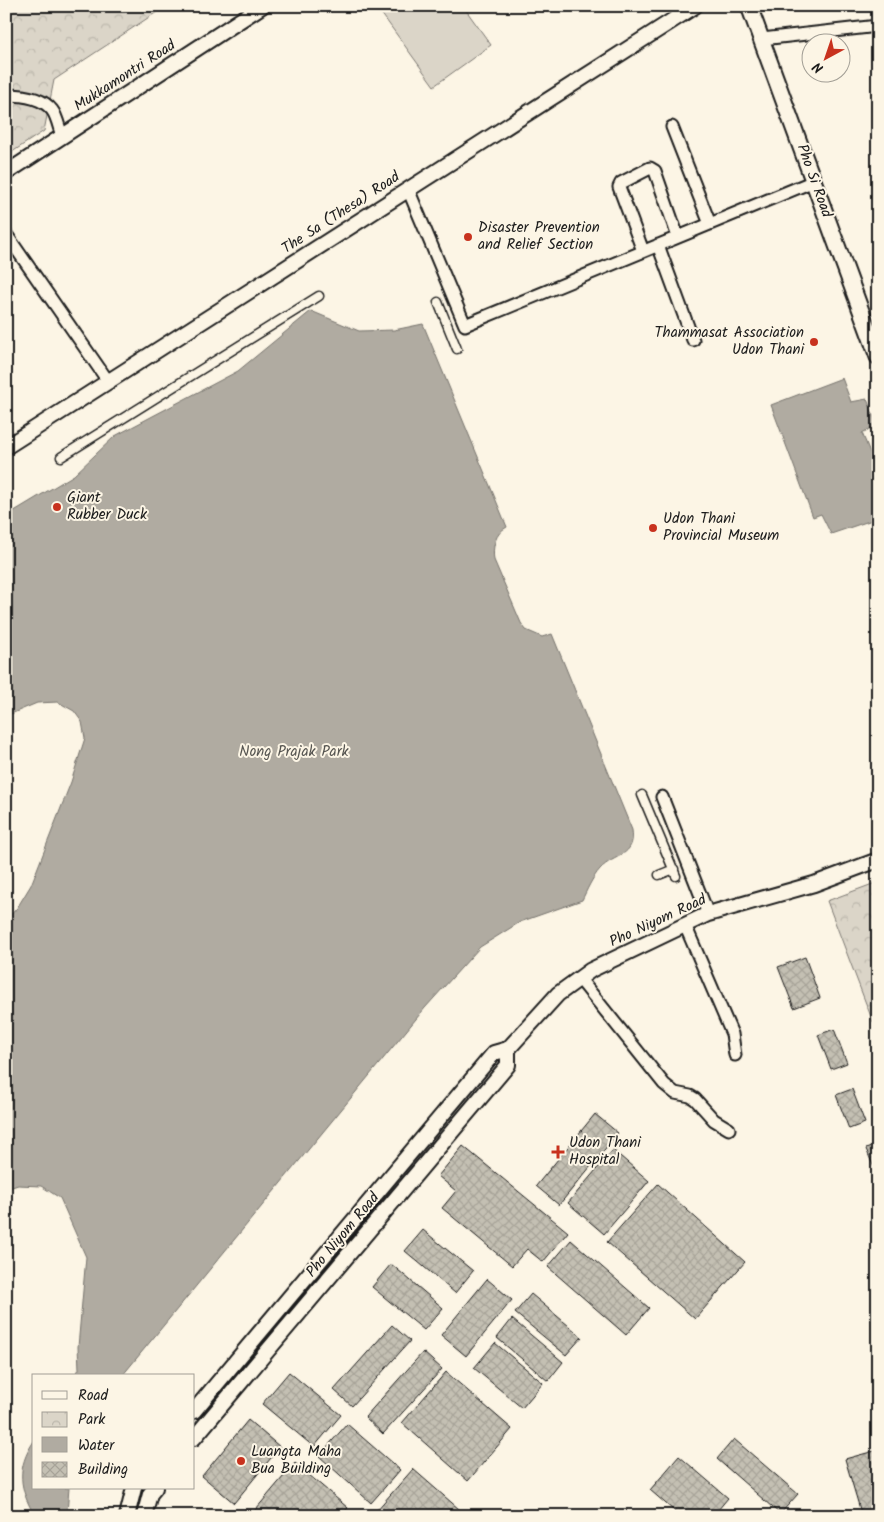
<svg xmlns="http://www.w3.org/2000/svg" width="884" height="1522" font-family="Kalam,sans-serif">
  <style>
    .park { fill: url(#park-crowns); stroke: #7c7872 }
    .pitch { fill: #dbd5c8; stroke: #7c7872 }
    .water { fill: #b0aba1; stroke: #75726c }
    .building { fill: url(#building-cross-hatch); stroke: #1c1c1c }
    .lines { fill: none; stroke-linecap: round; stroke-linejoin: round }
    .pedestrian-casing { stroke: #1c1c1c; stroke-width: 11 }
    .minor-casing { stroke: #1c1c1c; stroke-width: 15 }
    .tertiary-casing { stroke: #1c1c1c; stroke-width: 18 }
    .secondary-casing { stroke: #1c1c1c; stroke-width: 19 }
    .pedestrian { stroke: #fcf5e5; stroke-width: 8 }
    .minor { stroke: #fcf5e5; stroke-width: 11 }
    .tertiary { stroke: #fcf5e5; stroke-width: 14 }
    .secondary { stroke: #fcf5e5; stroke-width: 15 }
    .poi-dot { fill: #c8321e; stroke: #fcf5e5; stroke-width: 2 }
    .labels { text-anchor: middle; dominant-baseline: central; stroke-width: 4; stroke-linejoin: round; paint-order: stroke }
    .street-label { font-size: 15px; fill: #1c1c1c; stroke: #fcf5e5 }
    .poi-label { font-size: 15px; fill: #1c1c1c; stroke: #fcf5e5; text-anchor: start }
    .park-label { font-size: 15px; fill: #555450; stroke: #fcf5e5 }
  </style>
  <defs>
    <pattern id="park-crowns" width="20" height="18" patternUnits="userSpaceOnUse" patternTransform="scale(1.25)"><rect width="20" height="18" fill="#dbd5c8"/><path d="M2 6a3 3 0 1 1 6 0M12 15a3 3 0 1 1 6 0" fill="none" stroke="#bbb6ab"/></pattern>
    <pattern id="building-cross-hatch" width="8" height="8" patternUnits="userSpaceOnUse" patternTransform="scale(1.25)"><rect width="8" height="8" fill="#c4c0b3"/><path d="M0 0l8 8M0 8l8-8" fill="none" stroke="#a8a499"/></pattern>
  </defs>
  <rect width="100%" height="100%" fill="#fcf5e5"/>
  <filter id="ink" filterUnits="userSpaceOnUse"><feTurbulence type="fractalNoise" baseFrequency=".02" numOctaves="2"/><feDisplacementMap in="SourceGraphic" scale="10" xChannelSelector="R" yChannelSelector="G"/><feConvolveMatrix kernelMatrix="1 2 1 2 8 2 1 2 1" color-interpolation-filters="sRGB"/></filter>
  <g filter="url(#ink)">
    <path class="park" d="M6 6H166L54 80 44 131 6 156Z
      M878 882V1021L873 1022 827 901Z"/>
    <path class="pitch" d="M376 6H463L491 45 434 86Z"/>
    <path class="water" d="M311 311 359 331 394 330 423 324 507 527C495 533 492 547 494 560L521 623 526 630 542 637 552 634 632 830C636 857 614 854 600 869 592 878 587 890 582 900L520 922 480 947 425 1008 122 1376H75L79 1369 78 1347 86 1257 60 1198 41 1186 18 1185 6 1189V920L17 908 31 885 71 782 85 738 82 722 74 711 58 702 37 703 6 716V516L74 475 115 436 238 371Z
      M842 378 851 402 867 399 877 425 862 433 874 462 878 461V518L831 534 821 514 813 517 771 405Z
      M34 1441V1488H69L67 1513 61 1516H35C19 1489 16 1468 34 1441Z"/>
    <path class="building" d="M805 957 820 998 794 1008 778 967Z
      M834 1029 847 1063 831 1069 818 1035Z
      M852 1089 865 1123 849 1129 836 1095Z
      M595 1114 618 1133 559 1205 536 1186Z
      M878 1144V1177L866 1149Z
      M463 1146 568 1232 543 1262 527 1249 512 1266 442 1208 456 1191 438 1176Z
      M613 1150 649 1181 604 1234 568 1203Z
      M658 1184 745 1262 695 1319 607 1242Z
      M423 1230 473 1271 455 1293 405 1251Z
      M571 1240 649 1308 626 1335 548 1267Z
      M391 1264 443 1308 424 1330 372 1287Z
      M487 1279 512 1300 466 1356 441 1335Z
      M531 1294 582 1337 566 1355 515 1313Z
      M512 1319 563 1362 548 1381 497 1338Z
      M392 1325 410 1341 352 1406 334 1390Z
      M495 1343 543 1383 522 1408 474 1368Z
      M423 1352 442 1369 383 1434 365 1417Z
      M289 1372 341 1415 314 1447 262 1404Z
      M446 1372 512 1429 468 1481 402 1423Z
      M248 1420 280 1447 234 1503 202 1476Z
      M347 1424 400 1470 371 1503 319 1456Z
      M734 1439 798 1494 780 1514 717 1459Z
      M878 1450V1516H862L845 1459Z
      M679 1456 728 1498 713 1516H680L650 1490Z
      M295 1463 348 1508 341 1516H250Z
      M413 1469 467 1516H381L376 1511Z"/>
    <g class="lines">
      <g class="pedestrian-casing">
        <path id="pedestrian" d="M438 302 457 349
          M61 457 319 296
          M642 795 676 876
          M659 875 674 869"/>
      </g>
      <g class="minor-casing">
        <path id="minor" d="M762 39 878 26
          M6 95C21 95 42 97 52 110 57 116 59 128 62 136
          M672 127 710 224
          M408 189 465 325 814 181
          M6 234 108 381
          M658 245 693 340
          M643 251 619 187 621 183 650 168 655 171 678 237
          M662 797 708 914
          M685 925 732 1034 735 1055
          M579 978 664 1084 675 1093 690 1096 695 1099 714 1120 729 1129"/>
      </g>
      <g class="tertiary-casing">
        <path id="tertiary" d="M6 173 262 6
          M6 447 695 6
          M194 1411 494 1053 508 1049 558 994 591 970 708 914 814 884 878 860
          M194 1438 508 1065V1049
          M127 1516 134 1488
          M144 1516 150 1494 155 1488"/>
      </g>
      <g class="secondary-casing">
        <path id="secondary" d="M749 6 878 357"/>
      </g>
      <use href="#pedestrian" class="pedestrian"/>
      <use href="#minor" class="minor"/>
      <use href="#tertiary" class="tertiary"/>
      <use href="#secondary" class="secondary"/>
    </g>
  </g>
  <g class="poi-dot">
    <circle cx="468" cy="237" r="5"/>
    <circle cx="814" cy="342" r="5"/>
    <circle cx="57" cy="507" r="5"/>
    <circle cx="653" cy="528" r="5"/>
    <path d="M555.5 1144.5h5v5h5v5h-5v5h-5v-5h-5v-5h5z"/>
    <circle cx="241" cy="1461" r="5"/>
  </g>
  <g class="labels">
    <g class="street-label">
      <text transform="translate(125 76) rotate(-33)">Mukkamontri Road</text>
      <text transform="translate(814 181) rotate(70)">Pho Si Road</text>
      <text transform="translate(341 213) rotate(-33)">The Sa (Thesa) Road</text>
      <text transform="translate(658 921) rotate(-25)">Pho Niyom Road</text>
      <text transform="translate(343 1235) rotate(-50)">Pho Niyom Road</text>
    </g>
    <g class="poi-label">
      <text x="478" y="228">Disaster Prevention<tspan x="478" dy="17">and Relief Section</tspan></text>
      <text x="804" y="333" text-anchor="end">Thammasat Association<tspan x="804" dy="17">Udon Thani</tspan></text>
      <text x="67" y="498">Giant<tspan x="67" dy="17">Rubber Duck</tspan></text>
      <text x="663" y="519">Udon Thani<tspan x="663" dy="17">Provincial Museum</tspan></text>
      <text x="569" y="1143">Udon Thani<tspan x="569" dy="17">Hospital</tspan></text>
      <text x="251" y="1452">Luangta Maha<tspan x="251" dy="17">Bua Building</tspan></text>
    </g>
    <g class="park-label">
      <text x="294" y="752">Nong Prajak Park</text>
    </g>
  </g>
  <rect width="884" height="1522" fill="none" stroke="#fcf5e5" stroke-width="25"/>
  <rect x="12" y="12" width="859" height="1497" fill="none" stroke="#1c1c1c" stroke-width="2" filter="url(#ink)"/>
  <rect x="32" y="1374" width="162" height="115" fill="#fcf5e5" stroke="#a29e95"/>
  <rect x="42" y="1391" width="25" height="8" fill="#fcf5e5" stroke="#a29e95"/>
  <text x="78" y="1400" font-size="15" fill="#1c1c1c">Road</text>
  <rect x="42" y="1412" width="25" height="15" fill="url(#park-crowns)" stroke="#a29e95"/>
  <text x="78" y="1424" font-size="15" fill="#1c1c1c">Park</text>
  <rect x="42" y="1437" width="25" height="15" fill="#b0aba1" stroke="#a29e95"/>
  <text x="78" y="1450" font-size="15" fill="#1c1c1c">Water</text>
  <rect x="42" y="1462" width="25" height="15" fill="url(#building-cross-hatch)" stroke="#a29e95"/>
  <text x="78" y="1474" font-size="15" fill="#1c1c1c">Building</text>
  <g transform="translate(826 58) rotate(220)"><circle r="24" fill="#fcf5e5" stroke="#a29e95"/>
  <path d="M0-4L9 19L0 12L-9 19Z" fill="#c8321e"/>
  <text y="-8" font-size="14" font-weight="bold" text-anchor="middle" fill="#1c1c1c">N</text>
  </g>
</svg>
